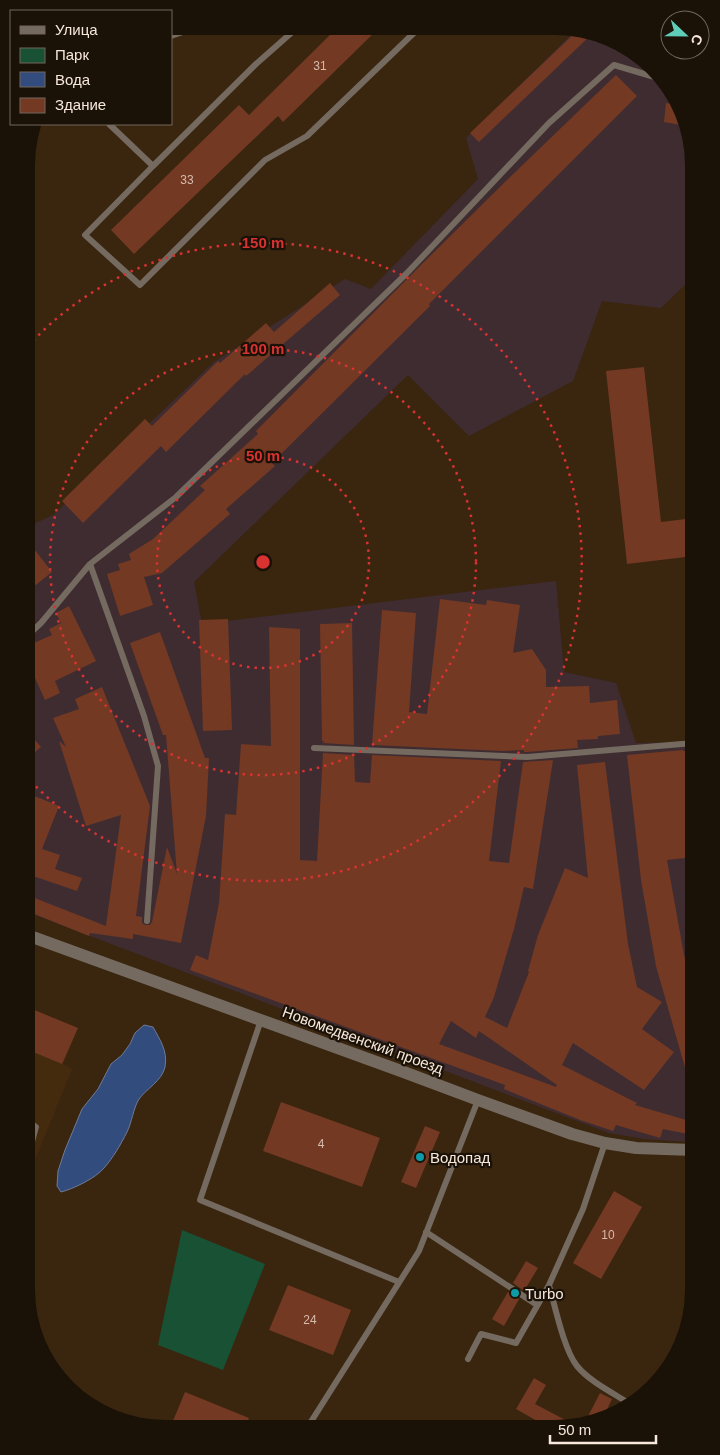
<svg xmlns="http://www.w3.org/2000/svg" width="720" height="1455" font-family="Helvetica,sans-serif">
  <style>
    .built { fill: #452b0e }
    .industrial { fill: #3f2c31 }
    .green { fill: #195135 }
    .water { fill: #324c7d; stroke: #6d7b99 }
    .building { fill: #733923; fill-rule: evenodd }
    .lines { fill: none; stroke-linecap: round; stroke-linejoin: round }
    .service { stroke: #746a5f; stroke-width: 6 }
    .tertiary { stroke: #746a5f; stroke-width: 12 }
    .ring { fill: none; stroke: #d83231; stroke-width: 2.5; stroke-dasharray: 2.5 5 }
    .culture-dot { fill: #0f9aa8; stroke: #1a1107; stroke-width: 2 }
    .labels { text-anchor: middle; dominant-baseline: central; stroke-width: 4.5; stroke-linejoin: round; paint-order: stroke }
    .number-label { font-size: 12px; fill: #d6bcad }
    .street-label { font-size: 15px; fill: #f7e8db; stroke: #1a1107 }
    .poi-label { font-size: 15px; fill: #f7e8db; stroke: #1a1107; text-anchor: start }
    .centre { fill: #d83231; stroke: #1a1107; stroke-width: 2.5 }
    .ring-label { font-size: 15px; text-anchor: middle; font-weight: bold; fill: #d83231; stroke: #1a1107; stroke-width: 4.5; stroke-linejoin: round; paint-order: stroke }
  </style>
  <rect width="100%" height="100%" fill="#3a250f"/>
  <path class="built" d="M27 1007 78 1028 63 1064 72 1069 26 1182Z"/>
  <path class="industrial" d="M577 29H582L646 60 686 121 694 165V276L661 308 602 301 573 381 469 436 408 375 194 582 202 624 556 581 564 672 616 683 636 743 689 742 694 795 693 1141 689 1142 644 1139 609 1133 27 912V527L53 515 214 362 345 279 371 289 478 179 466 138Z"/>
  <path class="green" d="M182 1230 265 1264 223 1370 158 1345Z"/>
  <path class="water" d="M144 1025 153 1027C160 1040 168 1051 165 1067 162 1081 146 1089 139 1099 133 1109 132 1122 127 1132 121 1144 113 1158 104 1168 96 1178 73 1189 61 1192L57 1186 58 1171 65 1150 82 1109 98 1089 111 1064 122 1055 130 1044 135 1033Z"/>
  <path class="building" d="M338 27 379 28 283 122 278 116 134 254 111 230 239 105 249 115Z
    M579 29H582L592 34 479 142 470 133Z
    M616 75 637 96 429 304 430 306 272 463 275 466 226 509 230 514 162 573 144 577 153 605 120 616 107 574 120 570 118 564 131 560 129 554 153 539 205 490 200 486 258 434 256 431 425 261 506 181Z
    M666 103 676 105 686 121 687 126 664 122Z
    M330 283 340 295 246 376 245 374 166 452 161 446 83 523 62 501 145 419 152 426 218 361 220 363 266 323 274 332Z
    M644 367 661 522 694 518V556L627 564 606 371Z
    M34 549 52 572 27 592V554Z
    M440 599 486 605 487 600 520 605 513 653 532 649 546 670V687L589 686 590 703 617 700 620 734 598 736V739L577 740 578 748 527 752H524V750L502 751 372 745 382 610 416 613 409 712 427 714Z
    M69 606 96 661 55 681 60 693 45 700 27 660V646L52 635 49 629 61 623 56 613Z
    M228 619 232 730 203 731 199 620Z
    M352 623 354 745 323 743 324 741H322L320 624Z
    M269 627 300 629V860L317 861 323 753 354 755 355 782 370 783 372 755 501 761 489 861 509 863 523 762 553 760 533 889 524 887 514 929 494 997 485 1017 507 1028 529 972 528 971 538 935 565 868 588 878 577 765 605 762 628 944 637 987 662 1002 642 1029 674 1052 644 1090 573 1043 562 1065 637 1103 635 1105 693 1122V1135L663 1129 660 1138 616 1125 613 1131 580 1120 504 1089 505 1085 190 970 196 955 208 960 219 903 225 814 236 815 241 744 271 746ZM451 1021 476 1038 479 1031 557 1085 556 1087 439 1044Z
    M160 632 205 758H209L206 816 181 943 133 934V939L90 933 89 936 27 911V895L106 926 121 815 86 826 59 741 66 747 53 718 79 709 75 699 102 687 150 806 136 916 142 917V923L145 925H150L152 922 167 847 177 874 166 735H163L130 643Z
    M27 731 41 747 27 759Z
    M683 750V751H694V765H685L694 841V857L667 860 684 955 694 990 693 1085H690L656 966 641 880 627 755Z
    M27 793 59 806 42 849 60 855 55 869 82 878 77 891 27 874Z
    M27 1007 78 1028 62 1064 26 1049Z
    M281 1102 380 1138 362 1187 263 1151Z
    M425 1126 440 1132 416 1188 401 1182Z
    M614 1191 642 1207 601 1279 573 1263Z
    M526 1261 538 1268 524 1291 513 1283Z
    M288 1285 351 1310 333 1355 269 1330Z
    M508 1292 519 1299 504 1326 492 1319Z
    M534 1378 546 1385 535 1404 575 1425 555 1429H536L539 1422 516 1409Z
    M185 1392 249 1418 245 1428H170Z
    M600 1393 612 1399 602 1420 599 1421 584 1424Z"/>
  <g class="lines">
    <path class="service" d="M171 36 201 26
      M109 124 153 166 256 64 298 27
      M153 166 85 235 140 285 265 160 307 136 419 28
      M27 373 29 368 27 348
      M90 564 144 716 158 766 147 921
      M27 636 41 623 90 564 176 497 407 273 549 123 614 65 658 78
      M314 748 527 757 694 743
      M261 1020 200 1200 399 1282
      M605 1143 583 1209 549 1285C555 1306 564 1350 577 1366 588 1380 611 1392 627 1402
      M26 1163 36 1127 26 1119
      M426 1232 537 1305
      M468 1359 481 1334 516 1343 549 1285
      M307 1428 419 1251 478 1100"/>
    <path class="tertiary" d="M27 935 401 1071 478 1100 572 1134 605 1143 636 1148 693 1150"/>
  </g>
  <g class="ring">
    <circle cx="263" cy="562" r="106"/>
    <circle cx="263" cy="562" r="213"/>
    <path d="M28 346A319 319 0 1 1 28 778"/>
  </g>
  <g class="culture-dot">
    <circle cx="420" cy="1157" r="5"/>
    <circle cx="515" cy="1293" r="5"/>
  </g>
  <g class="labels">
    <g class="number-label">
      <text x="320" y="66">31</text>
      <text x="187" y="180">33</text>
      <text x="321" y="1144">4</text>
      <text x="608" y="1235">10</text>
      <text x="310" y="1320">24</text>
    </g>
    <g class="street-label">
      <text transform="translate(363 1040) rotate(20)">Новомедвенский проезд</text>
    </g>
    <g class="poi-label">
      <text x="430" y="1157">Водопад</text>
      <text x="525" y="1293">Turbo</text>
    </g>
  </g>
  <path d="M0 0H720V1455H0ZM165 35H555A130 130 0 0 1 685 165V1290A130 130 0 0 1 555 1420H165A130 130 0 0 1 35 1290V165A130 130 0 0 1 165 35Z" fill="#1a1107" fill-rule="evenodd"/>
  <circle cx="263" cy="562" r="8" class="centre"/>
  <g class="ring-label">
    <text x="263" y="248">150 m</text>
    <text x="263" y="354">100 m</text>
    <text x="263" y="461">50 m</text>
  </g>
  <rect x="10" y="10" width="162" height="115" fill="#1a1107" stroke="#72675c"/>
  <rect x="20" y="26" width="25" height="8" fill="#746a5f" stroke="#72675c"/>
  <text x="55" y="35" font-size="15" fill="#f7e8db">Улица</text>
  <rect x="20" y="48" width="25" height="15" fill="#195135" stroke="#72675c"/>
  <text x="55" y="60" font-size="15" fill="#f7e8db">Парк</text>
  <rect x="20" y="72" width="25" height="15" fill="#324c7d" stroke="#72675c"/>
  <text x="55" y="85" font-size="15" fill="#f7e8db">Вода</text>
  <rect x="20" y="98" width="25" height="15" fill="#733923" stroke="#72675c"/>
  <text x="55" y="110" font-size="15" fill="#f7e8db">Здание</text>
  <g transform="translate(685 35) rotate(112)"><circle r="24" fill="#1a1107" stroke="#72675c"/>
  <path d="M0-4L9 19L0 12L-9 19Z" fill="#5eceb8"/>
  <text y="-8" font-size="14" font-weight="bold" text-anchor="middle" fill="#f7e8db">С</text>
  </g>
  <path d="M550 1435v8h106v-8" fill="none" stroke="#f7e8db" stroke-width="2.5"/>
  <text x="558" y="1435" font-size="15" fill="#f7e8db" stroke="#1a1107" stroke-width="4" paint-order="stroke">50 m</text>
</svg>
